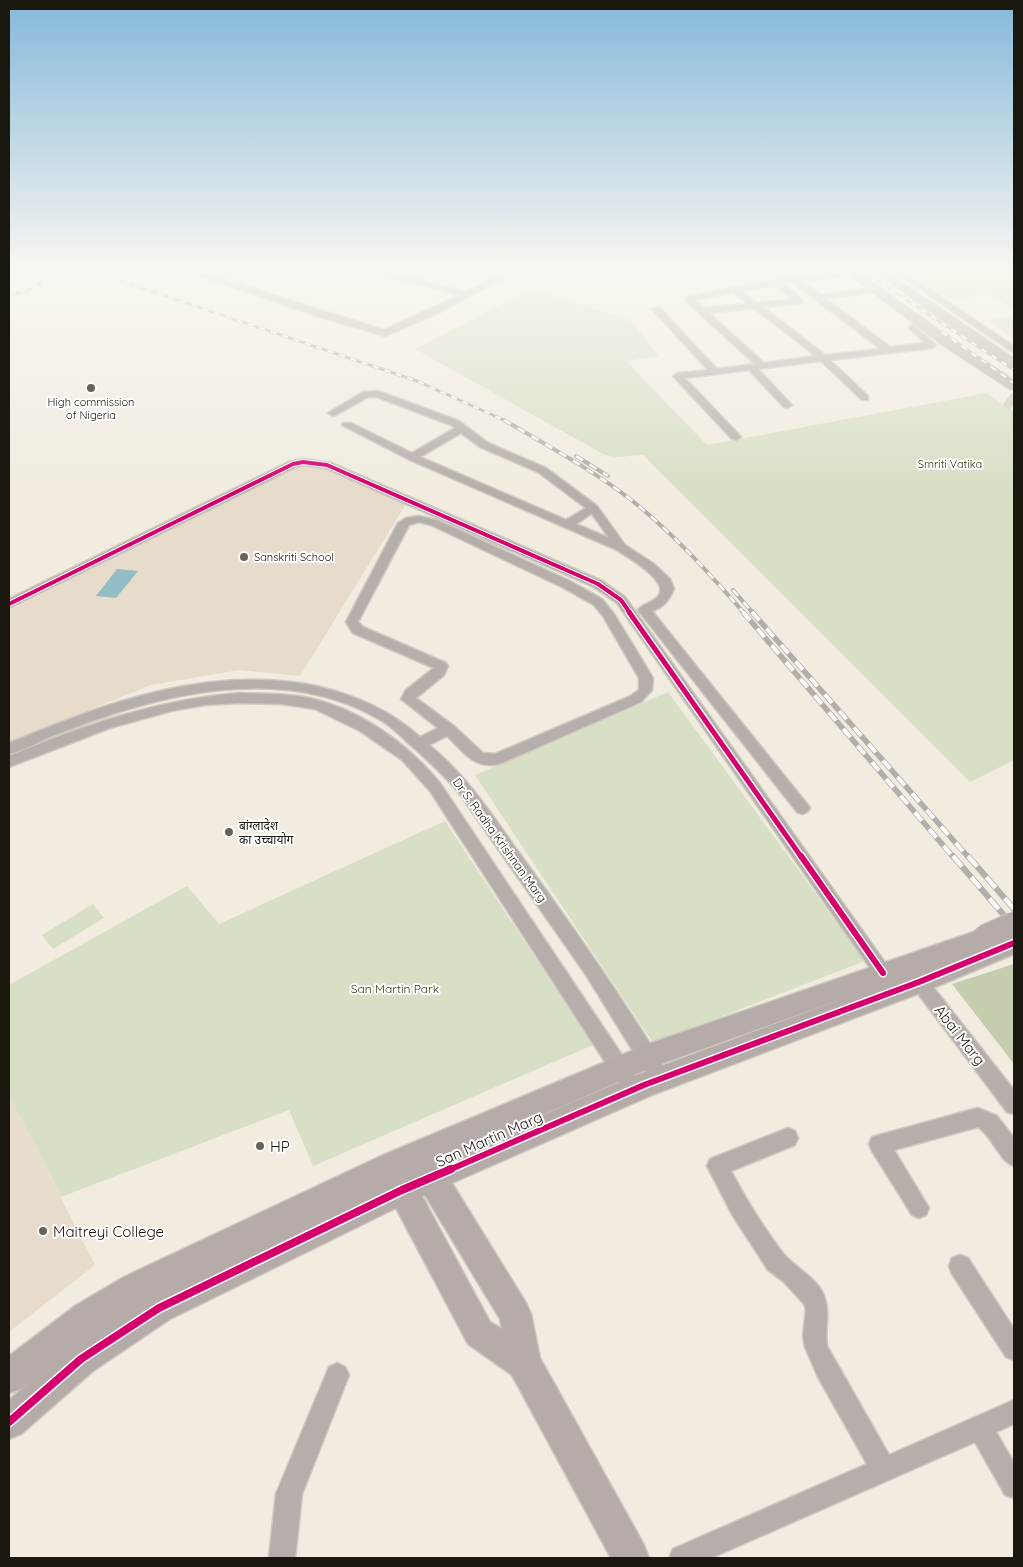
<svg xmlns="http://www.w3.org/2000/svg" width="1023" height="1567" font-family="Quicksand,'Noto Sans Devanagari',sans-serif">
  <style>
    .education { fill: #e7dbcc }
    .green { fill: #d7dfc5 }
    .forest { fill: #c4ceaf }
    .water { fill: #92bdc4 }
    .lines { fill: none; stroke-linecap: round; stroke-linejoin: round }
    .primary-tunnel { stroke: #d1ccc0; stroke-width: 14; stroke-dasharray: 14 7; stroke-linecap: butt }
    .street-casing { stroke: #cdc9bf; stroke-width: 3 }
    .secondary-casing { stroke: #cdc9bf; stroke-width: 3 }
    .primary-casing { stroke: #cdc9bf; stroke-width: 2 }
    .street { fill: #b6aeab; fill-rule: evenodd }
    .secondary { fill: #b5aba8; fill-rule: evenodd }
    .primary { fill: #b8b0a9; fill-rule: evenodd }
    .rail-far3-casing { stroke: #b4aea8; stroke-width: 3 }
    .rail-far2-casing { stroke: #b4aea8; stroke-width: 4 }
    .rail-far1-casing { stroke: #b4aea8; stroke-width: 5.5 }
    .rail-casing { stroke: #b4aea8; stroke-width: 6 }
    .rail-far3 { stroke: #fefefe; stroke-width: 2; stroke-dasharray: 6; stroke-linecap: butt }
    .rail-far2 { stroke: #fefefe; stroke-width: 2.5; stroke-dasharray: 8; stroke-linecap: butt }
    .rail-far1 { stroke: #fefefe; stroke-width: 4; stroke-dasharray: 11; stroke-linecap: butt }
    .rail { stroke: #fefefe; stroke-width: 4.5; stroke-dasharray: 14; stroke-linecap: butt }
    .secondary-bridge-casing { stroke: #cdc9bf; stroke-width: 28; stroke-linecap: butt }
    .secondary-bridge { stroke: #b5aba8; stroke-width: 26 }
    .cycleway-far3-casing { stroke: #fefefe; stroke-width: 6 }
    .cycleway-far2-casing { stroke: #fefefe; stroke-width: 8 }
    .cycleway-far1-casing { stroke: #fefefe; stroke-width: 9 }
    .cycleway-casing { stroke: #fefefe; stroke-width: 11 }
    .cycleway-far3 { stroke: #d6006c; stroke-width: 4 }
    .cycleway-far2 { stroke: #d6006c; stroke-width: 5 }
    .cycleway-far1 { stroke: #d6006c; stroke-width: 6 }
    .cycleway { stroke: #d6006c; stroke-width: 8 }
    .poi-dot { fill: #656257; stroke: #fefefe; stroke-width: 2 }
    .labels { text-anchor: middle; dominant-baseline: central; stroke-width: 4; stroke-linejoin: round; paint-order: stroke }
    .far-poi-label { font-size: 11px; fill: #1a170e; stroke: #fefefe }
    .far-park-label { font-size: 11px; fill: #293d08; stroke: #fefefe }
    .poi-label { font-size: 12px; fill: #1a170e; stroke: #fefefe; text-anchor: start }
    .street-label { font-size: 12px; fill: #1a170e; stroke: #fefefe }
    .park-label { font-size: 12px; fill: #293d08; stroke: #fefefe }
    .near-street-label { font-size: 15px; fill: #1a170e; stroke: #fefefe }
    .near-poi-label { font-size: 15px; fill: #1a170e; stroke: #fefefe; text-anchor: start }
  </style>
  <rect width="100%" height="100%" fill="#f1ecdf"/>
  <path class="education" d="M299 465 321 466 406 504 300 676 239 670 151 685 9 742V610Z
    M9 1095 95 1265 9 1332Z"/>
  <path class="green" d="M907 270H1014V309L989 294 951 300Z
    M531 289 630 320 659 356 626 361 707 445 987 393 1014 412V760L970 782 643 455 617 457 605 455 415 349Z
    M1014 317V339L987 320Z
    M668 692 865 961 653 1043 475 775Z
    M445 821 593 1045 313 1166 289 1110 61 1197 9 1095V985L187 886 219 924Z
    M93 904 104 918 53 949 42 935Z"/>
  <path class="forest" d="M1014 964V1064L952 984Z"/>
  <path class="water" d="M117 569 138 571 116 598 96 596Z"/>
  <g class="lines">
    <path class="primary-tunnel" d="M1007 399 1014 404"/>
    <g class="street-casing">
      <path id="street" d="M183 270C194 269 201 274 211 275 218 276 229 270 239 270L238 272 220 278 384 330 459 295 371 272 370 270H381L465 292 509 270H518L438 313 385 336 314 315Z
        M778 270H786L796 276 856 271 857 273 853 275 801 281 821 295 880 287 881 289 877 291 826 299 890 347 925 343 909 328 913 325 936 345 932 348 830 360 868 396V400H862L821 361 758 369 790 403 792 405 787 408 784 407 749 370 685 378 741 437 736 440 732 439 673 376 678 373 708 370 652 309 659 307 717 369 755 364 687 302 686 298 734 287 787 278ZM792 282 881 349 825 355 763 307 802 303V299L783 283ZM775 285 792 299 757 303 742 291ZM733 292 748 304 704 308 694 300ZM754 308 816 356 764 363 709 313Z
        M892 270H900L1014 346V353Z
        M378 391 459 421 488 443 546 468 597 506 625 545 654 564 670 579 674 589C669 600 664 607 652 611L807 804 810 808 807 812 802 814 797 812 638 610C643 603 654 603 659 595 668 580 629 558 617 550L408 459 342 425 343 423H351L412 453 455 428 451 425 377 397H368L336 415 333 416 328 413 363 392ZM461 433 480 447 538 472 586 508 566 520 420 457ZM591 514H592L609 538 576 524Z
        M303 459 331 463 602 581 625 597 889 968 892 973 889 978 883 981 877 978 617 603 594 587 325 468 303 465 296 467 9 608V599L289 462Z
        M419 516 439 521 570 581 602 599 614 614 653 678 652 690 641 702 502 763C475 771 465 753 447 736L429 745C469 777 495 820 525 861 575 930 624 1000 668 1073L671 1079 668 1085 661 1088 654 1085 586 975 459 793C445 776 430 763 414 748 403 739 394 728 382 721 298 670 192 687 104 717 85 723 66 731 47 738 35 744 22 751 9 754V743C105 703 210 664 316 686 355 695 390 710 420 737L438 728 401 699 406 690 434 668 353 633 346 622 398 523 406 518ZM419 522 431 525 562 587 594 605 603 616 639 678V690L631 696 495 754 483 753 454 726 416 698 444 675 448 666 446 663 363 627 358 622 409 525Z
        M239 693C260 694 282 693 304 697 357 707 406 742 440 783L632 1070 635 1076 632 1082 625 1085 618 1082 430 791 402 760 360 731 315 709 282 704 239 703 205 705 171 711 110 728 9 767V756C85 725 156 700 239 693Z
        M913 966 919 969 1014 1090V1114L1007 1112 907 979 904 974 907 969Z
        M978 1108 997 1116 1014 1138V1166C999 1161 993 1137 978 1127L894 1150 929 1208 926 1215 919 1218 912 1215 872 1151 869 1144 872 1137Z
        M788 1128 795 1131 798 1138 795 1145 731 1171C746 1199 763 1227 782 1252 793 1267 817 1277 824 1296 831 1313 824 1329 827 1346L889 1455 1014 1400V1424L996 1432 1014 1463V1498L1005 1495 975 1442 711 1558H669L673 1549 867 1464 818 1377 805 1347 803 1336 806 1310 804 1304 784 1282 768 1270 733 1216 707 1166 710 1159Z
        M960 1255 968 1258 1014 1329V1360L1006 1357 952 1274 949 1266 952 1258Z
        M337 1363 345 1367 349 1375 302 1494 295 1558H269L276 1494 329 1367Z"/>
    </g>
    <g class="secondary-casing">
      <path id="secondary" d="M985 928 994 931 997 939 1014 933V954L928 990 652 1095 452 1183 526 1303 531 1314 540 1358 644 1545 649 1558H611L512 1375 468 1344 396 1208 170 1319 93 1371 21 1434 9 1439V1400L31 1381 21 1389 9 1393V1356L75 1306 124 1277 381 1156 648 1044ZM853 995 634 1076 482 1141 655 1066ZM425 1195 500 1319 502 1329 490 1322 422 1196Z"/>
    </g>
    <g class="primary-casing">
      <path id="primary" d="M843 270H856L952 339 1014 380V390L1009 389 942 345Z
        M871 270H884L1014 358V368L1009 367Z"/>
    </g>
    <use href="#street" class="street"/>
    <use href="#secondary" class="secondary"/>
    <use href="#primary" class="primary"/>
    <g class="rail-far3-casing">
      <path id="rail-far3" d="M89 270 417 381 506 421
        M861 270 1014 370
        M9 295 29 290 40 284 41 276 23 270
        M942 332 1014 383"/>
    </g>
    <g class="rail-far2-casing">
      <path id="rail-far2" d="M504 420C546 445 591 469 630 499 672 532 709 573 744 613
        M576 456 608 476
        M733 590 753 613"/>
    </g>
    <g class="rail-far1-casing">
      <path id="rail-far1" d="M743 612 954 858
        M752 612 969 858"/>
    </g>
    <g class="rail-casing">
      <path id="rail" d="M953 856 1014 927
        M968 856 1014 909"/>
    </g>
    <use href="#rail-far3" class="rail-far3"/>
    <use href="#rail-far2" class="rail-far2"/>
    <use href="#rail-far1" class="rail-far1"/>
    <use href="#rail" class="rail"/>
    <g class="secondary-bridge-casing">
      <path id="secondary-bridge" d="M985 938 1014 925"/>
    </g>
    <use href="#secondary-bridge" class="secondary-bridge"/>
    <g class="cycleway-far3-casing">
      <path id="cycleway-far3" d="M9 604 293 464 303 462 327 465 598 584 621 600 630 613"/>
    </g>
    <g class="cycleway-far2-casing">
      <path id="cycleway-far2" d="M629 612 802 858"/>
    </g>
    <g class="cycleway-far1-casing">
      <path id="cycleway-far1" d="M801 856 883 973
        M449 1170 644 1085 919 982 1014 943"/>
    </g>
    <g class="cycleway-casing">
      <path id="cycleway" d="M9 1422 81 1359 159 1308 402 1190 451 1169"/>
    </g>
    <use href="#cycleway-far3" class="cycleway-far3"/>
    <use href="#cycleway-far2" class="cycleway-far2"/>
    <use href="#cycleway-far1" class="cycleway-far1"/>
    <use href="#cycleway" class="cycleway"/>
  </g>
  <linearGradient id="sky" x2="0" y2="1"><stop stop-color="#85b8da"/><stop offset="0.55" stop-color="#f9f6f1"/><stop offset="1" stop-color="#f9f6f1" stop-opacity="0"/></linearGradient>
  <rect width="1023" height="489" fill="url(#sky)"/>
  <g class="poi-dot">
    <circle cx="91" cy="388" r="5"/>
    <circle cx="244" cy="557" r="5"/>
    <circle cx="229" cy="832" r="5"/>
    <circle cx="260" cy="1146" r="5"/>
    <circle cx="43" cy="1231" r="5"/>
  </g>
  <g class="labels">
    <g class="far-poi-label">
      <text x="91" y="402">High commission<tspan x="91" dy="13">of Nigeria</tspan></text>
      <text x="254" y="557" text-anchor="start">Sanskriti School</text>
    </g>
    <g class="far-park-label">
      <text x="950" y="464">Smriti Vatika</text>
    </g>
    <g class="poi-label">
      <text x="239" y="825">बांग्लादेश<tspan x="239" dy="14">का उच्चायोग</tspan></text>
    </g>
    <g class="street-label">
      <text transform="translate(500 840) rotate(54)">Dr S. Radha Krishnan Marg</text>
    </g>
    <g class="park-label">
      <text x="395" y="988">San Martin Park</text>
    </g>
    <g class="near-street-label">
      <text transform="translate(960 1035) rotate(52)">Abai Marg</text>
      <text transform="translate(489 1139) rotate(-24)">San Martin Marg</text>
    </g>
    <g class="near-poi-label">
      <text x="270" y="1146">HP</text>
      <text x="53" y="1231">Maitreyi College</text>
    </g>
  </g>
  <rect width="1023" height="1567" fill="none" stroke="#1a170e" stroke-width="20"/>
</svg>
